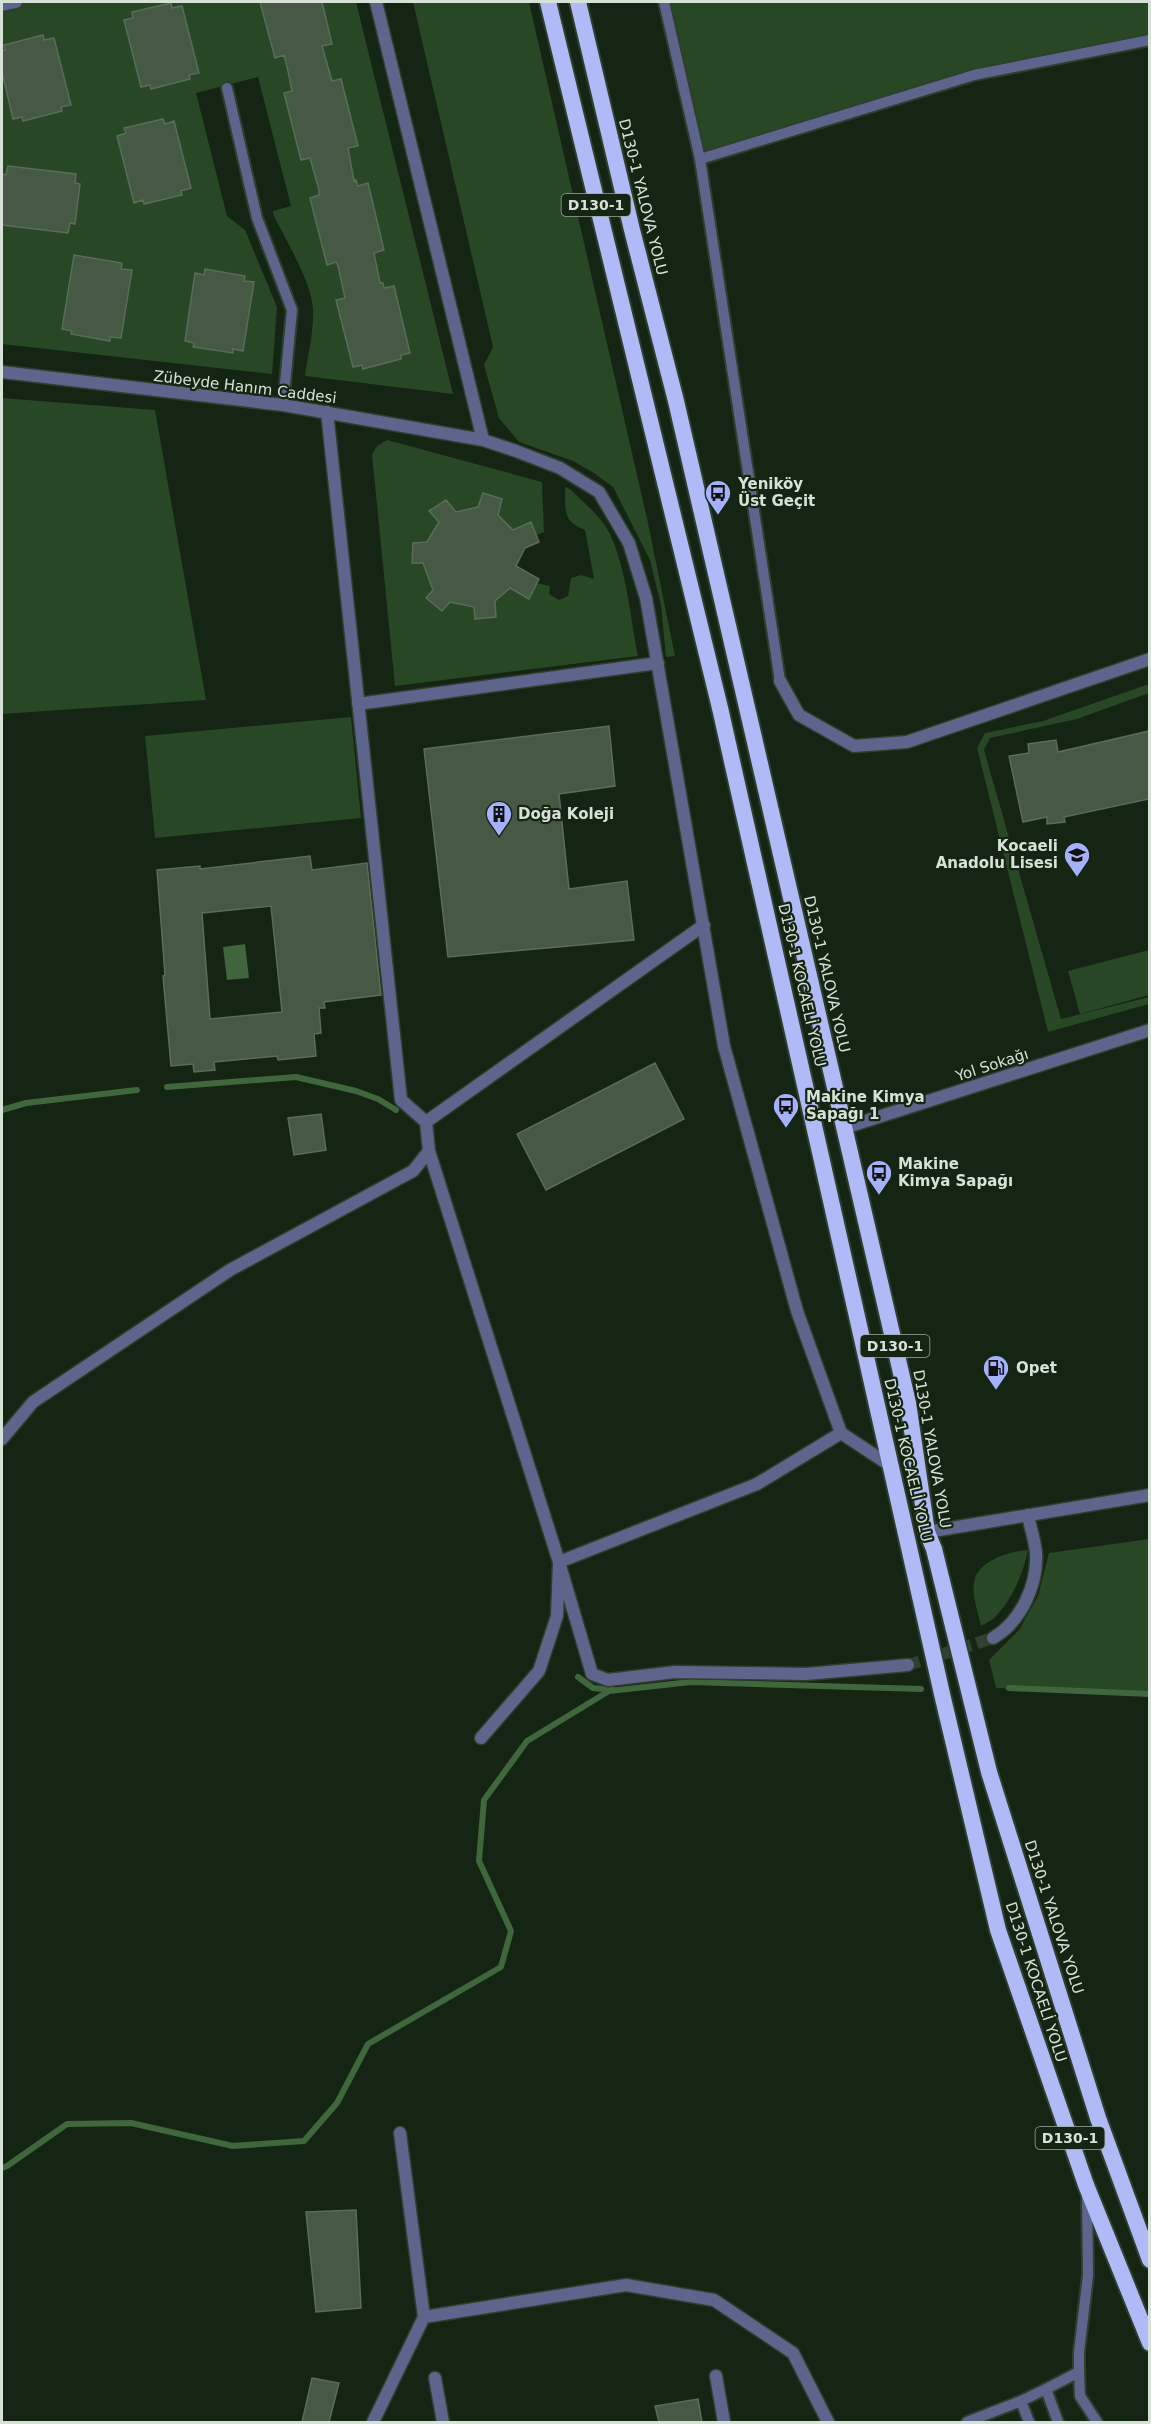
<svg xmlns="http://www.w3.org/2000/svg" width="1151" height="2424" font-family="'DejaVu Sans',sans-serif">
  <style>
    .green { fill: #274725 }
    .water { fill: #3f663c }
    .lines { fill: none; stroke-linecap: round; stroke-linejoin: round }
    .stream { stroke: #3f663c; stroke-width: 6 }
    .building { fill: #465944; stroke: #596d57; stroke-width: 1.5; fill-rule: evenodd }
    .minor-tunnel { stroke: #314130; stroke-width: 12; stroke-dasharray: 12 6; stroke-linecap: butt }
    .service-casing { stroke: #2f3f2e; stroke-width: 14 }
    .pedestrian-casing { stroke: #2f3f2e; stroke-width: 15 }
    .minor-casing { stroke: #2f3f2e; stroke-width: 15 }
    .trunk-casing { stroke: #2f3f2e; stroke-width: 20 }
    .service { stroke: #5e658c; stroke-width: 10 }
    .pedestrian { stroke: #5e658c; stroke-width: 12 }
    .minor { stroke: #5e658c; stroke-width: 12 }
    .trunk { stroke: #b0baf6; stroke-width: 16 }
    .labels { text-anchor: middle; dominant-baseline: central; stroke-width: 4.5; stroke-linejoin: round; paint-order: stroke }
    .shield { fill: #142513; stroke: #9ca99c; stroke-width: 1.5 }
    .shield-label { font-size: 14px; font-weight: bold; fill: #d7e2d6 }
    .street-label { font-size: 15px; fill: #d7e2d6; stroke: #142513 }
    .poi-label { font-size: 15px; font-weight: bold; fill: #d7e2d6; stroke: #142513; text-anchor: start }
  </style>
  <rect width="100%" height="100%" fill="#142513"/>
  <path class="green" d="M2 2H356L453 394 305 376C308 352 316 324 312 301 307 275 285 238 273 214V211L291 206 258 77 196 93 227 216 245 230 277 307 272 374 2 344Z
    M413 2H529L648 523 675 656 666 657 661 605 650 560 613 487 594 473 573 461 519 442 499 418 484 365 493 347Z
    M664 2H1149V40L974 75 700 159Z
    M2 398 155 410 206 700 2 714Z
    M387 440 542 482 544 532 504 548 522 580 550 586 549 594 559 600 568 596 571 578 581 575 594 579 585 530C561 521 566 509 565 487L570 489C584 503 601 516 610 534 627 571 630 616 638 656L395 686 372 455 377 446Z
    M1149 684V693L1077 719 990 738 984 750 1061 1019 1149 997V1004L1048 1032 977 748 985 733 1043 721Z
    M351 717 361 818 155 838 145 736Z
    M1149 950V995L1080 1014 1068 971Z
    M1149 1539V1694L996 1688 989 1660 1019 1630 1038 1596 1049 1553Z
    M1028 1550C1024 1572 1012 1599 997 1615 993 1620 986 1623 981 1626 978 1612 972 1597 974 1583 976 1561 1010 1551 1028 1550Z"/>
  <path class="water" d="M245 944 249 978 227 980 223 947Z"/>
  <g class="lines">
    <path class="stream" d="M167 1087 296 1077 356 1091 378 1099 396 1110
      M2 1110 26 1103 137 1090
      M578 1677 593 1688 613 1690
      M1009 1688 1150 1694
      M2 2168 7 2166 67 2124 131 2123 233 2146 304 2141 337 2103 368 2044 501 1967 511 1931 479 1861 484 1800 527 1741 609 1691 691 1682 921 1689"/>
  </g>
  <path class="building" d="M260 2H322L332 44 322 46 332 81 341 79 358 146 348 148 354 181 356 180 358 186 368 183 384 250 374 253 380 283H383L384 288 394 286 410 353 401 355V359L363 369 362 365 353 367 336 300 345 298 338 266 336 262 327 265 310 198 319 195V190L310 158 301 160 284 93 292 91 288 71 284 55 275 58Z
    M171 3 172 8 182 6 199 73 189 75 190 79 151 89 150 85 141 87 124 20 133 18 132 12Z
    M43 35 44 40 54 38 71 105 61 107 62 111 23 121 22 117 13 119 2 72V51L5 50 4 45Z
    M163 119 165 124 174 121 191 188 181 191 182 195 144 204 143 200 134 203 117 136 126 133 124 128Z
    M8 166 76 174 75 183 80 184 75 224 70 223 68 233 2 225V174L6 175Z
    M74 255 122 263 121 269 132 270 121 338 110 337V341L71 334 72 331 62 329Z
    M205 269 245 276 244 281 254 282 243 351 233 349V353L193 347 194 343 185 341 195 273 204 275Z
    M483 493 502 499 498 515 513 530 531 522 539 542 525 548 516 566 539 579 529 599 510 588 495 601 496 617 475 619 474 607 450 602 442 611 426 598 433 590 423 563H412L413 543 427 542 439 522 429 511 446 500 456 512 478 507Z
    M609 726 615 786 559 794 569 889 627 881 634 940 448 957 424 749Z
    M1149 731V799L1064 817 1065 822 1047 824V817L1023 822 1009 756 1029 753 1028 744 1056 740 1058 752Z
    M310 856 312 870 367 863 381 995 324 1002 325 1008H319L321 1033 314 1034 316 1056 278 1060 277 1056 214 1062 215 1070 194 1072 193 1064 171 1066 163 976 165 975 157 870 200 866V869ZM271 906 282 1012 210 1019 202 913Z
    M655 1063 684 1119 546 1190 517 1134Z
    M321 1114 326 1150 294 1155 288 1118Z
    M356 2210 361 2308 316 2312 306 2212Z
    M312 2378 339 2383 329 2422H302Z
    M698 2399 702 2422H659L655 2406Z"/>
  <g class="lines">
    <path class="minor-tunnel" d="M908 1665 993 1638"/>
    <g class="service-casing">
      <path id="service" d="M664 2 700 159
        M227 88 257 218 292 310 283 405
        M780 681 700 159 974 75 1150 40
        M1087 2195 1088 2275 1079 2352V2372L1080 2396 1097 2422
        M967 2422 1021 2401
        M1029 2422 1021 2401 1046 2389
        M1058 2422 1046 2389 1079 2372"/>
    </g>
    <g class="pedestrian-casing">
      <path id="pedestrian" d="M2 5 16 2"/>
    </g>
    <g class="minor-casing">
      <path id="minor" d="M376 2 483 440
        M2 372 283 405 483 440 516 451 560 468 599 492 629 543 646 598 724 1046 797 1311 841 1433 891 1466
        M327 412 401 1100 426 1122 704 925
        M780 681 799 715 854 746 907 742 1150 659
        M358 704 658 663
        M844 1128 1150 1030
        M429 1151 559 1562 592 1674 608 1680 675 1672 806 1674 908 1665
        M2 1439 33 1402 230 1270 413 1171 429 1151 426 1122
        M927 1532 1150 1495
        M993 1638C1021 1622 1038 1584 1036 1553 1035 1540 1030 1527 1028 1515
        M481 1738 539 1671 557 1616 559 1562 757 1484 841 1433
        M424 2317 626 2285 714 2300 793 2353 828 2422
        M716 2376 724 2422
        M435 2378 443 2422
        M373 2422 424 2317 400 2133"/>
    </g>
    <g class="trunk-casing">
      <path id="trunk" d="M548 2 720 708 942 1694 998 1930 1086 2185 1150 2343
        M578 2 632 230 676 401 908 1403 927 1532 934 1549 989 1772 1098 2118 1150 2260"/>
    </g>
    <use href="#service" class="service"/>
    <use href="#pedestrian" class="pedestrian"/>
    <use href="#minor" class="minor"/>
    <use href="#trunk" class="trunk"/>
  </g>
  <defs>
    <g id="bus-pin" transform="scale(1.35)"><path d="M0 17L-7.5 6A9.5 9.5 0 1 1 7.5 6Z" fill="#a6b1fc" stroke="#142513"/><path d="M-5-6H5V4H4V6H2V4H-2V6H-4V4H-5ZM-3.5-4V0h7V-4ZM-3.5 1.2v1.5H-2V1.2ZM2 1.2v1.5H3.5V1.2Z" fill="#111"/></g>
    <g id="building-pin" transform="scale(1.35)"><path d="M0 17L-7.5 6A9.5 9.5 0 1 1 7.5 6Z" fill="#a6b1fc" stroke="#142513"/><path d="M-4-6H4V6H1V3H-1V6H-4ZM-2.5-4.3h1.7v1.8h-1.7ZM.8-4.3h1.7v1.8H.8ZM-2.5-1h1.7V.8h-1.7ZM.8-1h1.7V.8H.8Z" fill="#111"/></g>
    <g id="school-pin" transform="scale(1.35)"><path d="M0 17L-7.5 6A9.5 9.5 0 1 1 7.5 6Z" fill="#a6b1fc" stroke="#142513"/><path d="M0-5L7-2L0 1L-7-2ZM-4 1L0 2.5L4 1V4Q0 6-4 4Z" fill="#111"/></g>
    <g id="fuel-pin" transform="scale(1.35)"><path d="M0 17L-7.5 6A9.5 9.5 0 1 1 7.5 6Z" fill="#a6b1fc" stroke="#142513"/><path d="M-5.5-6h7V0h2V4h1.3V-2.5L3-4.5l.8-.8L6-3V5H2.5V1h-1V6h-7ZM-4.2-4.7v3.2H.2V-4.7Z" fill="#111"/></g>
  </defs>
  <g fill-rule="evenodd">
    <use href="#bus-pin" x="718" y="493"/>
    <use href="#building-pin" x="499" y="814"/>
    <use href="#school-pin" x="1077" y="855"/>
    <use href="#bus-pin" x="786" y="1106"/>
    <use href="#bus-pin" x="879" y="1173"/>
    <use href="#fuel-pin" x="996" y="1368"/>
  </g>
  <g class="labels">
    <g class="shield">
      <rect x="561.5" y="194" width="69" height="22" rx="4.5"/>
      <rect x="860.5" y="1335" width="69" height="22" rx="4.5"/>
      <rect x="1035.5" y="2127" width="69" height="22" rx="4.5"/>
    </g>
    <g class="shield-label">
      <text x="596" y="205">D130-1</text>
      <text x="895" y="1346">D130-1</text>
      <text x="1070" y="2138">D130-1</text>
    </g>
    <g class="street-label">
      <text transform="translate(643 197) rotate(76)">D130-1 YALOVA YOLU</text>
      <text transform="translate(245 387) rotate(7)">Zübeyde Hanım Caddesi</text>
      <text transform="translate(827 974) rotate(77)">D130-1 YALOVA YOLU</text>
      <text transform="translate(802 985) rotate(77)">D130-1 KOCAELİ YOLU</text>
      <text transform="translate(992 1065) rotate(-18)">Yol Sokağı</text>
      <text transform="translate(932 1449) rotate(80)">D130-1 YALOVA YOLU</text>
      <text transform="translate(908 1460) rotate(77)">D130-1 KOCAELİ YOLU</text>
      <text transform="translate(1054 1917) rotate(72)">D130-1 YALOVA YOLU</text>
      <text transform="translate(1036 1982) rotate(72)">D130-1 KOCAELİ YOLU</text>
    </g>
    <g class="poi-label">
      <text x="738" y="484">Yeniköy<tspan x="738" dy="17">Üst Geçit</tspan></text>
      <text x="518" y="814">Doğa Koleji</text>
      <text x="1058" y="846" text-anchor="end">Kocaeli<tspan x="1058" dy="17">Anadolu Lisesi</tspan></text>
      <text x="806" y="1097">Makine Kimya<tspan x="806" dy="17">Sapağı 1</tspan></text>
      <text x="898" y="1164">Makine<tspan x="898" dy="17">Kimya Sapağı</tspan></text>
      <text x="1016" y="1368">Opet</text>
    </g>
  </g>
  <rect width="1151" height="2424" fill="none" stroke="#d7e2d6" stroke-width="6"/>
</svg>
